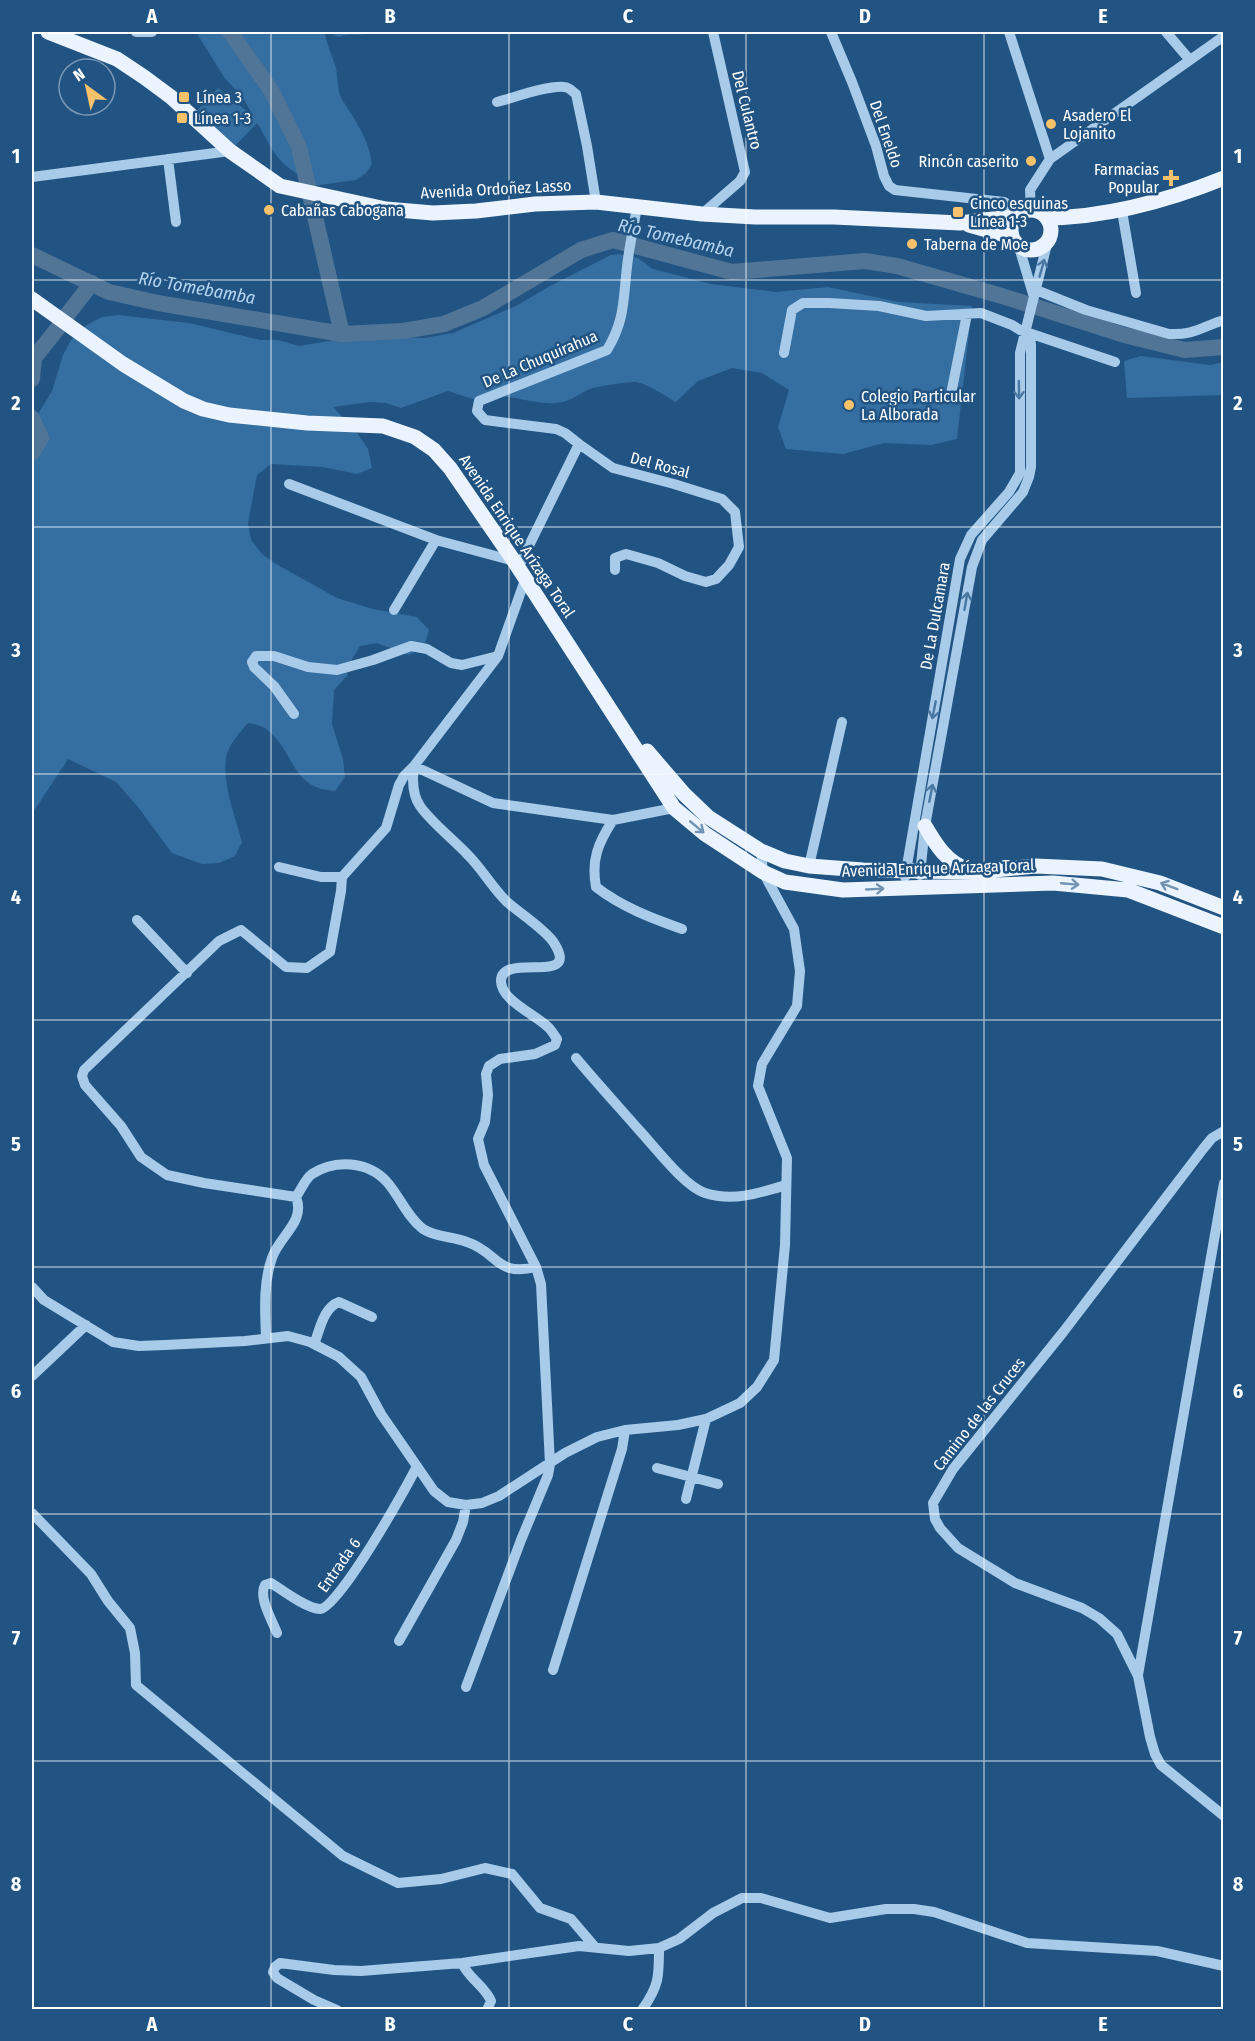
<svg xmlns="http://www.w3.org/2000/svg" width="1255" height="2041" font-family="'Fira Sans Condensed',sans-serif">
  <style>
    .green { fill: #356ea1 }
    .lines { fill: none; stroke-linecap: round; stroke-linejoin: round }
    .river { stroke: #507597; stroke-width: 16 }
    .minor { stroke: #a8cbe9; stroke-width: 10 }
    .major { stroke: #ebf4fe; stroke-width: 15 }
    .oneway { stroke: #4a78a2 }
    .oneway2 { stroke: #7294b4 }
    .grid { fill: none; stroke: #fff; stroke-width: 1.5; stroke-opacity: 0.55 }
    .poi-dot { fill: #f5c16a; stroke: #215483; stroke-width: 2 }
    .labels { text-anchor: middle; dominant-baseline: central; stroke-width: 5; stroke-linejoin: round; paint-order: stroke }
    .poi-label { font-size: 16px; fill: #fff; stroke: #215483; text-anchor: start }
    .street-label { font-size: 16px; fill: #fff; stroke: #215483 }
    .water-label { font-size: 18px; font-style: italic; fill: #b4d5f0; stroke: #215483 }
    .neatline { fill: none; stroke: #fff; stroke-width: 2 }
    .grid-label { font-size: 20px; text-anchor: middle; font-weight: bold; fill: #fff }
  </style>
  <rect width="100%" height="100%" fill="#215483"/>
  <path class="green" d="M196 32H375C363 37 350 32 339 37L329 33 325 34C327 45 332 55 335 65 339 77 336 91 343 101 356 121 369 140 372 164L366 173 356 180 313 186C304 176 292 172 283 163 271 151 266 137 257 123L234 147 194 114 218 88 253 116 243 98 224 77Z
    M619 254 638 258 653 269 711 284 776 292 828 287 898 302 972 306 957 439 931 445 884 443 843 454 786 449 778 427 789 390 762 373 732 368 698 381 676 402C667 397 645 382 635 382 625 382 599 386 590 389 576 395 573 401 556 403 530 405 504 389 479 401L448 391 401 408 386 403 370 402 333 407 358 434 368 449 372 468 357 474 323 467 271 464 257 475 248 523 251 540 262 554 276 564 337 598 373 609 417 617 429 630 424 647 409 655 377 643 360 646 352 659 347 676 334 690 332 724 343 759 345 777 335 791C289 788 296 751 266 729 261 725 253 724 248 723 240 732 231 742 227 754 220 777 236 819 242 842L235 856 219 863 202 864 172 853 138 807 116 782 68 759 32 814V424L52 391 63 355 71 340 85 326 102 317 118 315 189 323 260 340H278L299 346 358 336 424 338 453 333 516 306 550 286 611 255Z
    M1141 356 1210 365 1223 362V395L1127 398 1124 361Z"/>
  <g class="lines">
    <path class="river" d="M230 32 271 90 299 147 342 334
      M32 255 109 292 158 303 342 334 403 331 444 324 483 308 581 250 613 240 732 272 865 261 897 266 1002 296 1124 335 1185 350 1224 347
      M67 315 92 283
      M32 379 34 358 58 328
      M32 418 41 438 32 453"/>
    <path class="minor" d="M136 32H152
      M831 32 852 82 876 146 884 176 889 186 895 190 1004 202 1021 213
      M1009 32 1050 159
      M1166 32 1189 59
      M497 102C513 98 548 85 564 87 569 87 572 91 576 94L587 146 596 202
      M168 159 176 222
      M32 177 230 151
      M1031 210 1030 190 1050 159 1224 36
      M1122 211 1136 293
      M702 214 740 181 745 172 713 32
      M1019 247 1033 294
      M1036 290 1086 310 1169 334C1195 335 1201 327 1224 320
      M784 353 792 310 803 303H829L879 306 926 316 981 313 1012 325 1020 330 1115 362
      M950 399 967 314
      M579 444 613 468 674 484 722 499 735 512 739 547 729 565 716 579 706 582 685 576 658 563 626 554 615 558V570
      M289 484 436 540 514 561
      M518 568 579 444 565 433 556 429 485 420 477 411 479 401 607 350C625 320 623 301 627 267 629 247 634 226 637 206
      M394 610 436 540
      M294 714 274 686 254 667 252 662 256 656H274L308 667 337 670 373 660 411 646 427 649 451 663 462 665 498 656
      M613 820C598 843 591 860 596 887 622 907 651 918 682 929
      M809 866 842 722
      M279 867 321 877H342L386 828 399 785 404 776 414 766 498 656 525 580
      M920 875 925 826 972 567 982 540 1023 492 1029 477 1031 467V344L1027 332
      M342 877 341 891 330 952 307 968 286 967 241 930 219 941 84 1070 82 1076 85 1085 121 1126 141 1157 167 1175 204 1183 296 1197C301 1190 305 1179 312 1174 335 1159 368 1161 387 1182 400 1197 408 1218 423 1229 437 1238 452 1236 467 1242 498 1252 496 1277 536 1267
      M905 877 960 559 971 535 1009 492 1020 473V353L1048 240
      M137 920 187 973
      M576 1058C596 1082 618 1106 639 1130 655 1147 684 1186 705 1193 733 1202 760 1193 786 1185
      M1224 1131 1212 1138 1203 1149 1064 1331 953 1469 933 1503 935 1519 940 1528 958 1548 1015 1583 1082 1608 1099 1618 1117 1634 1138 1676 1150 1737 1155 1754 1161 1765 1224 1816
      M32 1287 44 1300 113 1342 139 1346 165 1345 245 1341 288 1336 310 1342 339 1357 361 1377 381 1414 434 1491 448 1502 466 1505 482 1503 499 1496 565 1453 597 1437 625 1430 678 1425 706 1419 740 1403 757 1387 774 1360 785 1245 787 1158 758 1086 762 1064 797 1006 800 971 794 929 763 872 761 851
      M266 1337C265 1311 263 1283 272 1258 279 1236 306 1222 296 1197
      M314 1344C320 1330 323 1308 339 1302L372 1317
      M32 1376 86 1325
      M657 1468 718 1484
      M686 1499 706 1419
      M32 1513 91 1574 108 1601 130 1628 135 1653 136 1685 343 1856 398 1883 441 1879 485 1868 512 1874 540 1908 571 1919 595 1947
      M277 1633C272 1620 258 1597 265 1585L271 1583C282 1590 307 1609 320 1609 338 1609 407 1487 417 1466
      M399 1641 456 1540 463 1522 466 1505
      M553 1670 622 1449 625 1430
      M1138 1675 1224 1183
      M466 1687 521 1540 548 1475 550 1464 541 1284 536 1267 484 1165 478 1139 485 1122 488 1095 486 1074 489 1066 500 1059 535 1054 555 1045 557 1039C554 1035 552 1031 549 1028 537 1015 501 1001 501 981 501 951 582 987 554 943 545 929 519 913 506 901 492 887 482 869 468 855 454 840 431 822 420 806 412 794 412 780 414 766L493 803 613 820 674 808
      M462 1963C468 1978 485 1986 491 2001L487 2010
      M337 2010 314 2000 277 1978 273 1972 275 1967 280 1963 334 1970 361 1971 462 1963 579 1946 629 1951 659 1948 679 1939 713 1913 742 1898H761L830 1918 886 1909H914L934 1912 1027 1943 1157 1951 1224 1966
      M642 2010C659 1986 659 1977 659 1948"/>
    <path class="major" d="M48 32 117 59 144 77 171 97 230 151 280 186 386 209 433 213 476 211 535 204 596 202 702 214 755 217H834L960 223 1017 216
      M1011 230a20 20 0 1 1 40 0a20 20 0 1 1-40 0Z
      M1047 218C1108 217 1167 201 1224 178
      M969 225 1012 237
      M32 299 123 364 184 401 203 409 229 415 307 423 383 426 415 437 434 450 450 468 514 561 674 808 705 834 763 872 785 882 843 890 1053 883 1128 890 1224 927
      M647 751 684 794 708 817 761 851 785 861 809 866 863 870 974 872 1035 866 1102 869 1160 883 1224 908
      M925 826C936 845 947 863 969 870"/>
  </g>
  <defs><path id="oneway-shaft" d="M-6 0H5M1.5-3L5.5 0L1.5 3" fill="none" stroke-width="1.6" stroke-linecap="round" stroke-linejoin="round" transform="scale(1.5)"/></defs>
  <g class="oneway">
    <use href="#oneway-shaft" transform="translate(1042 268) rotate(-74)"/>
    <use href="#oneway-shaft" transform="translate(1019 390) rotate(89)"/>
    <use href="#oneway-shaft" transform="translate(966 601) rotate(-80)"/>
    <use href="#oneway-shaft" transform="translate(934 710) rotate(101)"/>
    <use href="#oneway-shaft" transform="translate(931 793) rotate(-79)"/>
  </g>
  <g class="oneway2">
    <use href="#oneway-shaft" transform="translate(697 827) rotate(40)"/>
    <use href="#oneway-shaft" transform="translate(1070 884) rotate(5)"/>
    <use href="#oneway-shaft" transform="translate(1169 886) rotate(-159)"/>
    <use href="#oneway-shaft" transform="translate(875 889) rotate(-3)"/>
  </g>
  <path class="grid" d="M271 32V2010M509 32V2010M746 32V2010M984 32V2010M32 280H1224M32 527H1224M32 774H1224M32 1020H1224M32 1267H1224M32 1514H1224M32 1761H1224"/>
  <g class="poi-dot">
    <rect x="178" y="91" width="12" height="12" rx="3"/>
    <rect x="176" y="112" width="12" height="12" rx="3"/>
    <circle cx="1051" cy="124" r="6"/>
    <circle cx="1031" cy="161" r="6"/>
    <path d="M1168 169h6v6h6v6h-6v6h-6v-6h-6v-6h6z"/>
    <circle cx="269" cy="210" r="6"/>
    <rect x="952" y="206" width="12" height="12" rx="3"/>
    <circle cx="912" cy="244" r="6"/>
    <circle cx="849" cy="405" r="6"/>
  </g>
  <g class="labels">
    <g class="poi-label">
      <text x="196" y="97">Línea 3</text>
      <text x="1063" y="115">Asadero El<tspan x="1063" dy="18">Lojanito</tspan></text>
      <text x="194" y="118">Línea 1-3</text>
      <text x="1019" y="161" text-anchor="end">Rincón caserito</text>
      <text x="1159" y="169" text-anchor="end">Farmacias<tspan x="1159" dy="18">Popular</tspan></text>
      <text x="970" y="203">Cinco esquinas<tspan x="970" dy="18">Línea 1-3</tspan></text>
      <text x="281" y="210">Cabañas Cabogana</text>
      <text x="924" y="244">Taberna de Moe</text>
      <text x="861" y="396">Colegio Particular<tspan x="861" dy="18">La Alborada</tspan></text>
    </g>
    <g class="street-label">
      <text transform="translate(747 110) rotate(76)">Del Culantro</text>
      <text transform="translate(886 134) rotate(71)">Del Eneldo</text>
      <text transform="translate(496 189) rotate(-3)">Avenida Ordoñez Lasso</text>
      <text transform="translate(540 359) rotate(-23)">De La Chuquirahua</text>
      <text transform="translate(660 465) rotate(15)">Del Rosal</text>
      <text transform="translate(517 536) rotate(56)">Avenida Enrique Arízaga Toral</text>
      <text transform="translate(935 616) rotate(-80)">De La Dulcamara</text>
      <text transform="translate(938 868) rotate(-2)">Avenida Enrique Arízaga Toral</text>
      <text transform="translate(979 1414) rotate(-52)">Camino de las Cruces</text>
      <text transform="translate(339 1565) rotate(-55)">Entrada 6</text>
    </g>
    <g class="water-label">
      <text transform="translate(676 238) rotate(13)">Río Tomebamba</text>
      <text transform="translate(197 288) rotate(10)">Río Tomebamba</text>
    </g>
  </g>
  <rect width="1255" height="2041" fill="none" stroke="#215483" stroke-width="66"/>
  <g transform="translate(87 87) rotate(327)"><circle r="28" fill="#215483" stroke="#7a98b5" stroke-width="1.5"/>
  <path d="M0-4.5L10 22L0 15L-10 22Z" fill="#f5c16a"/>
  <text y="-9" font-size="16" font-weight="bold" text-anchor="middle" fill="#ffffff">N</text>
  </g>
  <rect x="33" y="33" width="1189" height="1975" class="neatline"/>
  <g class="grid-label">
    <text x="152" y="23">A</text>
    <text x="390" y="23">B</text>
    <text x="628" y="23">C</text>
    <text x="865" y="23">D</text>
    <text x="1103" y="23">E</text>
    <text x="16" y="163">1</text>
    <text x="1238" y="163">1</text>
    <text x="16" y="410">2</text>
    <text x="1238" y="410">2</text>
    <text x="16" y="657">3</text>
    <text x="1238" y="657">3</text>
    <text x="16" y="904">4</text>
    <text x="1238" y="904">4</text>
    <text x="16" y="1151">5</text>
    <text x="1238" y="1151">5</text>
    <text x="16" y="1398">6</text>
    <text x="1238" y="1398">6</text>
    <text x="16" y="1645">7</text>
    <text x="1238" y="1645">7</text>
    <text x="16" y="1891">8</text>
    <text x="1238" y="1891">8</text>
    <text x="152" y="2031">A</text>
    <text x="390" y="2031">B</text>
    <text x="628" y="2031">C</text>
    <text x="865" y="2031">D</text>
    <text x="1103" y="2031">E</text>
  </g>
</svg>
